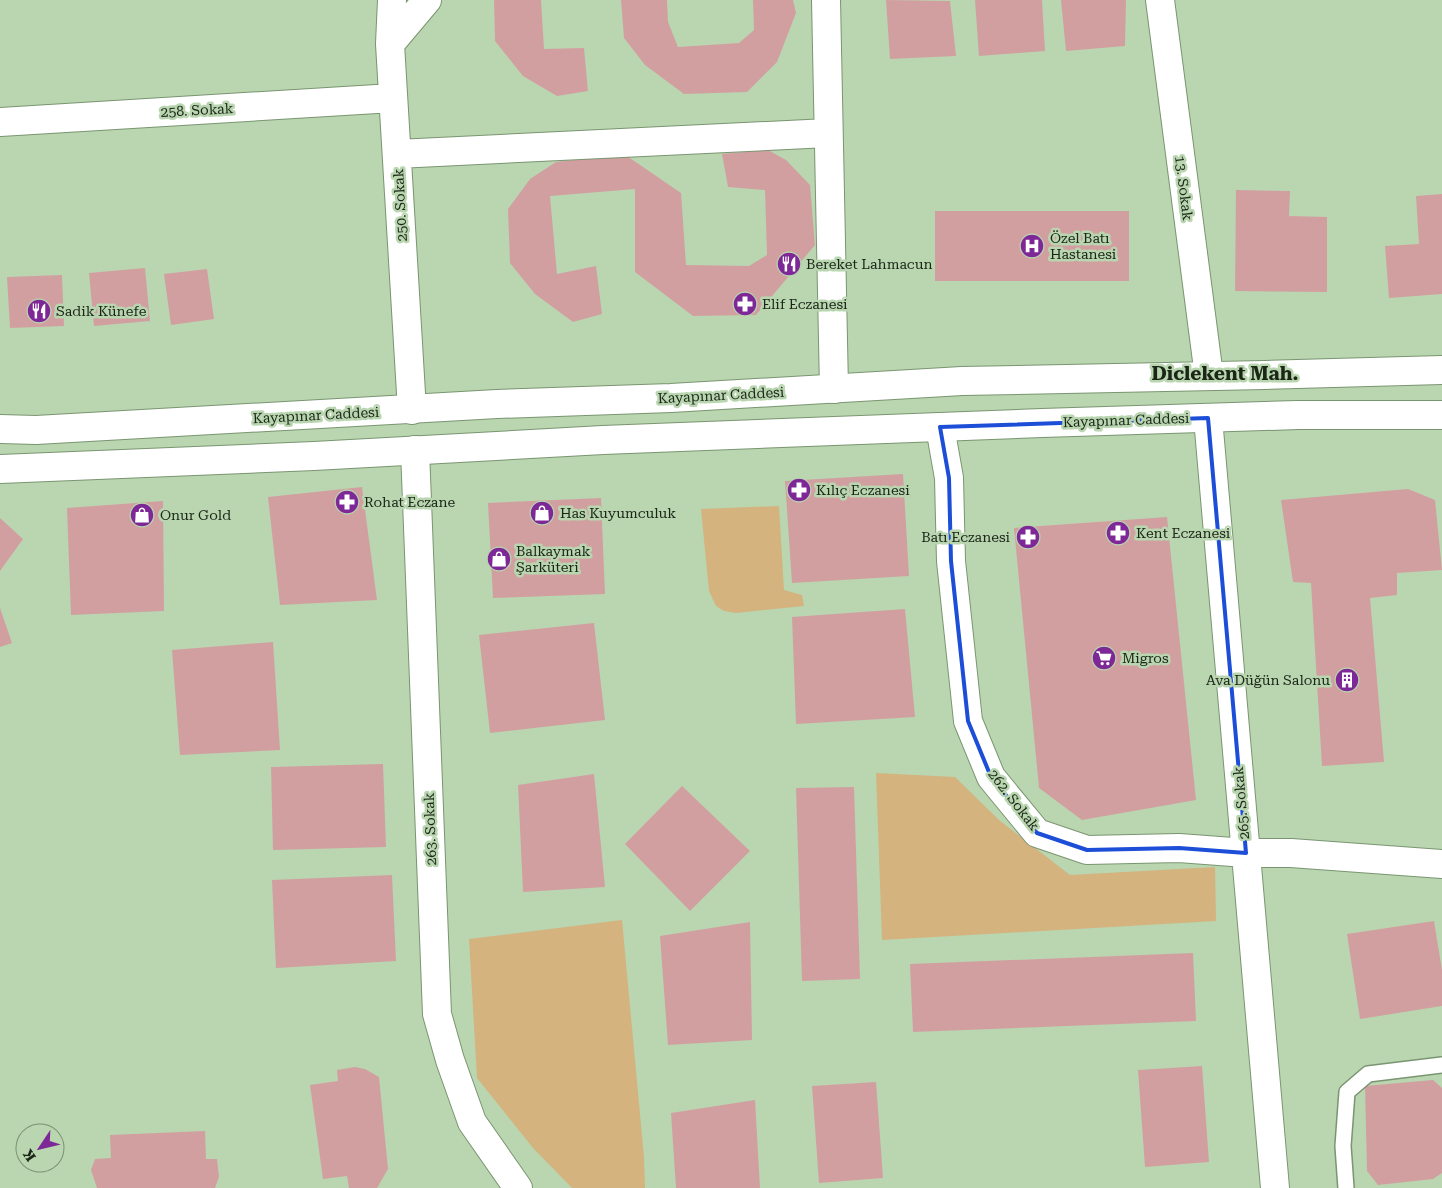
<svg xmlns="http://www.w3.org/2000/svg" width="1442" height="1188" font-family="'Roboto Serif',serif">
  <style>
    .green { fill: #d4b37f }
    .building { fill: #d29fa0 }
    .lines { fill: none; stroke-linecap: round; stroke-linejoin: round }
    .service-casing { stroke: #7a9571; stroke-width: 18 }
    .minor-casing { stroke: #7a9571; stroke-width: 30 }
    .secondary-casing { stroke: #7a9571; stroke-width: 30 }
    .service { stroke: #fff; stroke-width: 15 }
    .minor { stroke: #fff; stroke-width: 28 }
    .secondary { stroke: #fff; stroke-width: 28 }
    .marked { fill: none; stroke: #1d4ed8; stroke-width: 4; stroke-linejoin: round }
    .labels { text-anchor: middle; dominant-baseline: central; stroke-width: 5; stroke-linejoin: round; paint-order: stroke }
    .street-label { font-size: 14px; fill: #1b2617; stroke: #b9d6b0 }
    .poi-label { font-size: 14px; fill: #1b2617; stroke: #b9d6b0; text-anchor: start }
    .district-label { font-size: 19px; font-weight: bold; fill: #1b2617; stroke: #b9d6b0 }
  </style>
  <rect width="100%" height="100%" fill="#b9d6b0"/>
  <path class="green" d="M779 506 784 590 802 595 804 606 736 613 724 611 716 606 709 591 701 509Z
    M876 773 955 777 999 820 1070 875 1215 867 1216 921 882 940Z
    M622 920 644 1157 645 1188H572L533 1148 477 1078 469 939Z"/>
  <path class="building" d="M494 0H541L544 49 584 48 588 91 557 96 523 76 495 41Z
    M621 0H667L668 22 678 47 739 43 754 30 753 0H793L796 13 777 62 747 92 684 94 645 65 624 38Z
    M886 0 950 1 956 56 890 59Z
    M975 0H1042L1045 51 979 56Z
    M1061 0H1126L1125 46 1066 51Z
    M768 150 786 160 810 185 815 245 756 315 693 316 635 272V189L550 196 557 274 596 266 602 314 573 322 535 294 510 263 508 209 530 179 556 162 624 154 681 193 686 265 749 266 767 255 765 190 728 187 722 154Z
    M1236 190 1290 191 1289 216 1327 217V292L1235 291Z
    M1442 194V294L1389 298 1385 246 1419 244 1416 196Z
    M935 211H1129V281H935Z
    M145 268 150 321 94 326 89 273Z
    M207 269 214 319 171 325 164 274Z
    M62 275 64 326 10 328 7 277Z
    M903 474 909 576 792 583 785 481Z
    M362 487 377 600 280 605 268 497Z
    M1408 489 1435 500 1442 570 1397 573V595L1370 598 1384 762 1322 766 1311 583 1293 582 1281 500Z
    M601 498 605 594 493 598 488 503Z
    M163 501 164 611 71 615 67 508Z
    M1167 517 1196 800 1082 820 1039 788 1014 528Z
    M0 518 23 539 0 571Z
    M0 608 12 643 0 647Z
    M905 609 915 717 796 724 792 617Z
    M594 623 605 720 490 733 479 635Z
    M273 642 280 750 180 755 172 650Z
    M383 764 386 847 273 850 271 767Z
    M594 774 605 887 523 892 518 785Z
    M682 786 750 851 690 911 625 844Z
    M854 787 860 979 802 981 796 788Z
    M392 875 396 961 276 968 272 880Z
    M1434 921 1442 970V1006L1360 1019 1347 934Z
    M750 922 752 1040 668 1045 660 936Z
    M1193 953 1196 1021 913 1032 910 964Z
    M1202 1066 1209 1162 1145 1167 1138 1070Z
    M355 1067 365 1069 379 1077 388 1169 377 1188H349L347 1176 323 1179 310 1085 338 1081 337 1070Z
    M1433 1080 1442 1088V1173L1433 1179 1378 1185 1367 1171 1365 1086Z
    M876 1082 883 1178 819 1183 812 1086Z
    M755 1100 760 1188H676L671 1113Z
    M205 1131 206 1159H217L219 1177 215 1188H97L91 1170 95 1159 111 1158 110 1135Z"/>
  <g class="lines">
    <g class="service-casing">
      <path id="service" d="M1346 1188 1343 1146 1347 1092 1368 1074 1442 1065"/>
    </g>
    <g class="minor-casing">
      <path id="minor" d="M392 0 390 44 412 410
        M826 0 834 389
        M1160 0 1209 376
        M390 44 427 0
        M0 122 393 98
        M397 154 828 133
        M1208 418 1275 1188
        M940 427 949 478 951 561 968 721 991 777 1037 833 1087 850 1179 848 1246 853H1291L1442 864
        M415 450 437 1014 450 1060 472 1122 518 1188"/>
    </g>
    <g class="secondary-casing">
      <path id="secondary" d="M0 429 36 430 497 404 671 398 962 381 1265 375 1442 370
        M0 469 314 456 603 440 1042 423 1298 415H1442"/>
    </g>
    <use href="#service" class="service"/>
    <use href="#minor" class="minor"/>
    <use href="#secondary" class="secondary"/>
  </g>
  <path class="marked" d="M1208 418 1246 853 1179 848 1087 850 1037 833 991 777 968 721 951 561 949 478 940 427Z"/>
  <defs>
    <g id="hospital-disc" transform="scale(1.25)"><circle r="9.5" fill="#7e2796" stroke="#b9d6b0"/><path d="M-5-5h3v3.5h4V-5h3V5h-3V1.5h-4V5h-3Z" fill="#fff"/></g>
    <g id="restaurant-disc" transform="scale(1.25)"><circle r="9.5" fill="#7e2796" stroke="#b9d6b0"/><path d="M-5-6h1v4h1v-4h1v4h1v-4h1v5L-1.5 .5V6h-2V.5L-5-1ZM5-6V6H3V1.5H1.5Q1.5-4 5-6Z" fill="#fff"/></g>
    <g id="pharmacy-disc" transform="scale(1.25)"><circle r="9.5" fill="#7e2796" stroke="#b9d6b0"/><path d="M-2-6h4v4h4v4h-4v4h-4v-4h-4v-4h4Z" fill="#fff"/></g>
    <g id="shop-disc" transform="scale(1.25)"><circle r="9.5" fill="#7e2796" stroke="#b9d6b0"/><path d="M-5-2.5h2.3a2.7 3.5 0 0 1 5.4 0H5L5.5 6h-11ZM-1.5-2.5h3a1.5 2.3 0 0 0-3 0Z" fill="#fff"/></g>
    <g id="supermarket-disc" transform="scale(1.25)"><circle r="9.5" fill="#7e2796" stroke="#b9d6b0"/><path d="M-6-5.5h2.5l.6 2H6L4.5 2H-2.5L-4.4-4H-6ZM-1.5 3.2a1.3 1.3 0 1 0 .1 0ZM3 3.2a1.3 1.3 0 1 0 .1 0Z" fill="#fff"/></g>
    <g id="building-disc" transform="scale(1.25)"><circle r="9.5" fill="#7e2796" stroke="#b9d6b0"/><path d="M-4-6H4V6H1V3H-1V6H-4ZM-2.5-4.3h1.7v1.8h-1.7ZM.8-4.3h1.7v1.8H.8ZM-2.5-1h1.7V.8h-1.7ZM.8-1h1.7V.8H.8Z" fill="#fff"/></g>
  </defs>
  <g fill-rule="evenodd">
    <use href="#hospital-disc" x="1032" y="246"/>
    <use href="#restaurant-disc" x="789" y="264"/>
    <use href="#pharmacy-disc" x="745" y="304"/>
    <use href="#restaurant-disc" x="39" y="311"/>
    <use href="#pharmacy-disc" x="799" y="490"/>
    <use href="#pharmacy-disc" x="347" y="502"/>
    <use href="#shop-disc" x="542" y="513"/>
    <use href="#shop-disc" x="142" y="515"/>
    <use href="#pharmacy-disc" x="1118" y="533"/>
    <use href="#pharmacy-disc" x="1028" y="537"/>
    <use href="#shop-disc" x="499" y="559"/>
    <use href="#supermarket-disc" x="1104" y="658"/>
    <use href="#building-disc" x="1347" y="680"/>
  </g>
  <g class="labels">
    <g class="street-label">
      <text transform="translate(197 110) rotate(-3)">258. Sokak</text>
      <text transform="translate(1184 188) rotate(83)">13. Sokak</text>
      <text transform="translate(400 205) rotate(-93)">250. Sokak</text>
      <text transform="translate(721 395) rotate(-3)">Kayapınar Caddesi</text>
      <text transform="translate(316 415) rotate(-3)">Kayapınar Caddesi</text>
      <text transform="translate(1126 420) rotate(-2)">Kayapınar Caddesi</text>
      <text transform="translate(1014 800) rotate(52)">262. Sokak</text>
      <text transform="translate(1241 803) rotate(-95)">265. Sokak</text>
      <text transform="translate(430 829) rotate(-92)">263. Sokak</text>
    </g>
    <g class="poi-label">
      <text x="1050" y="238">Özel Batı<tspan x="1050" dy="16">Hastanesi</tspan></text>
      <text x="806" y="264">Bereket Lahmacun</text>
      <text x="762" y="304">Elif Eczanesi</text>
      <text x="56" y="311">Sadik Künefe</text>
      <text x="816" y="490">Kılıç Eczanesi</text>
      <text x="364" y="502">Rohat Eczane</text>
      <text x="560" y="513">Has Kuyumculuk</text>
      <text x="160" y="515">Onur Gold</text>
      <text x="1136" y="533">Kent Eczanesi</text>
      <text x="1010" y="537" text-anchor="end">Batı Eczanesi</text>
      <text x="516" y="551">Balkaymak<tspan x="516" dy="16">Şarküteri</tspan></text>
      <text x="1122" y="658">Migros</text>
      <text x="1330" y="680" text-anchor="end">Ava Düğün Salonu</text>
    </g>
    <g class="district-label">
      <text x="1225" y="373">Diclekent Mah.</text>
    </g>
  </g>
  <g transform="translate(40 1148) rotate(235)"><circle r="24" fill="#b9d6b0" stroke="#7a9073"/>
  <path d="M0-4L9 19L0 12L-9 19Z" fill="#7e2796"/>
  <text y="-8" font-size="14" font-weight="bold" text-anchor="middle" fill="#1b2617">K</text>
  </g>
</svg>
